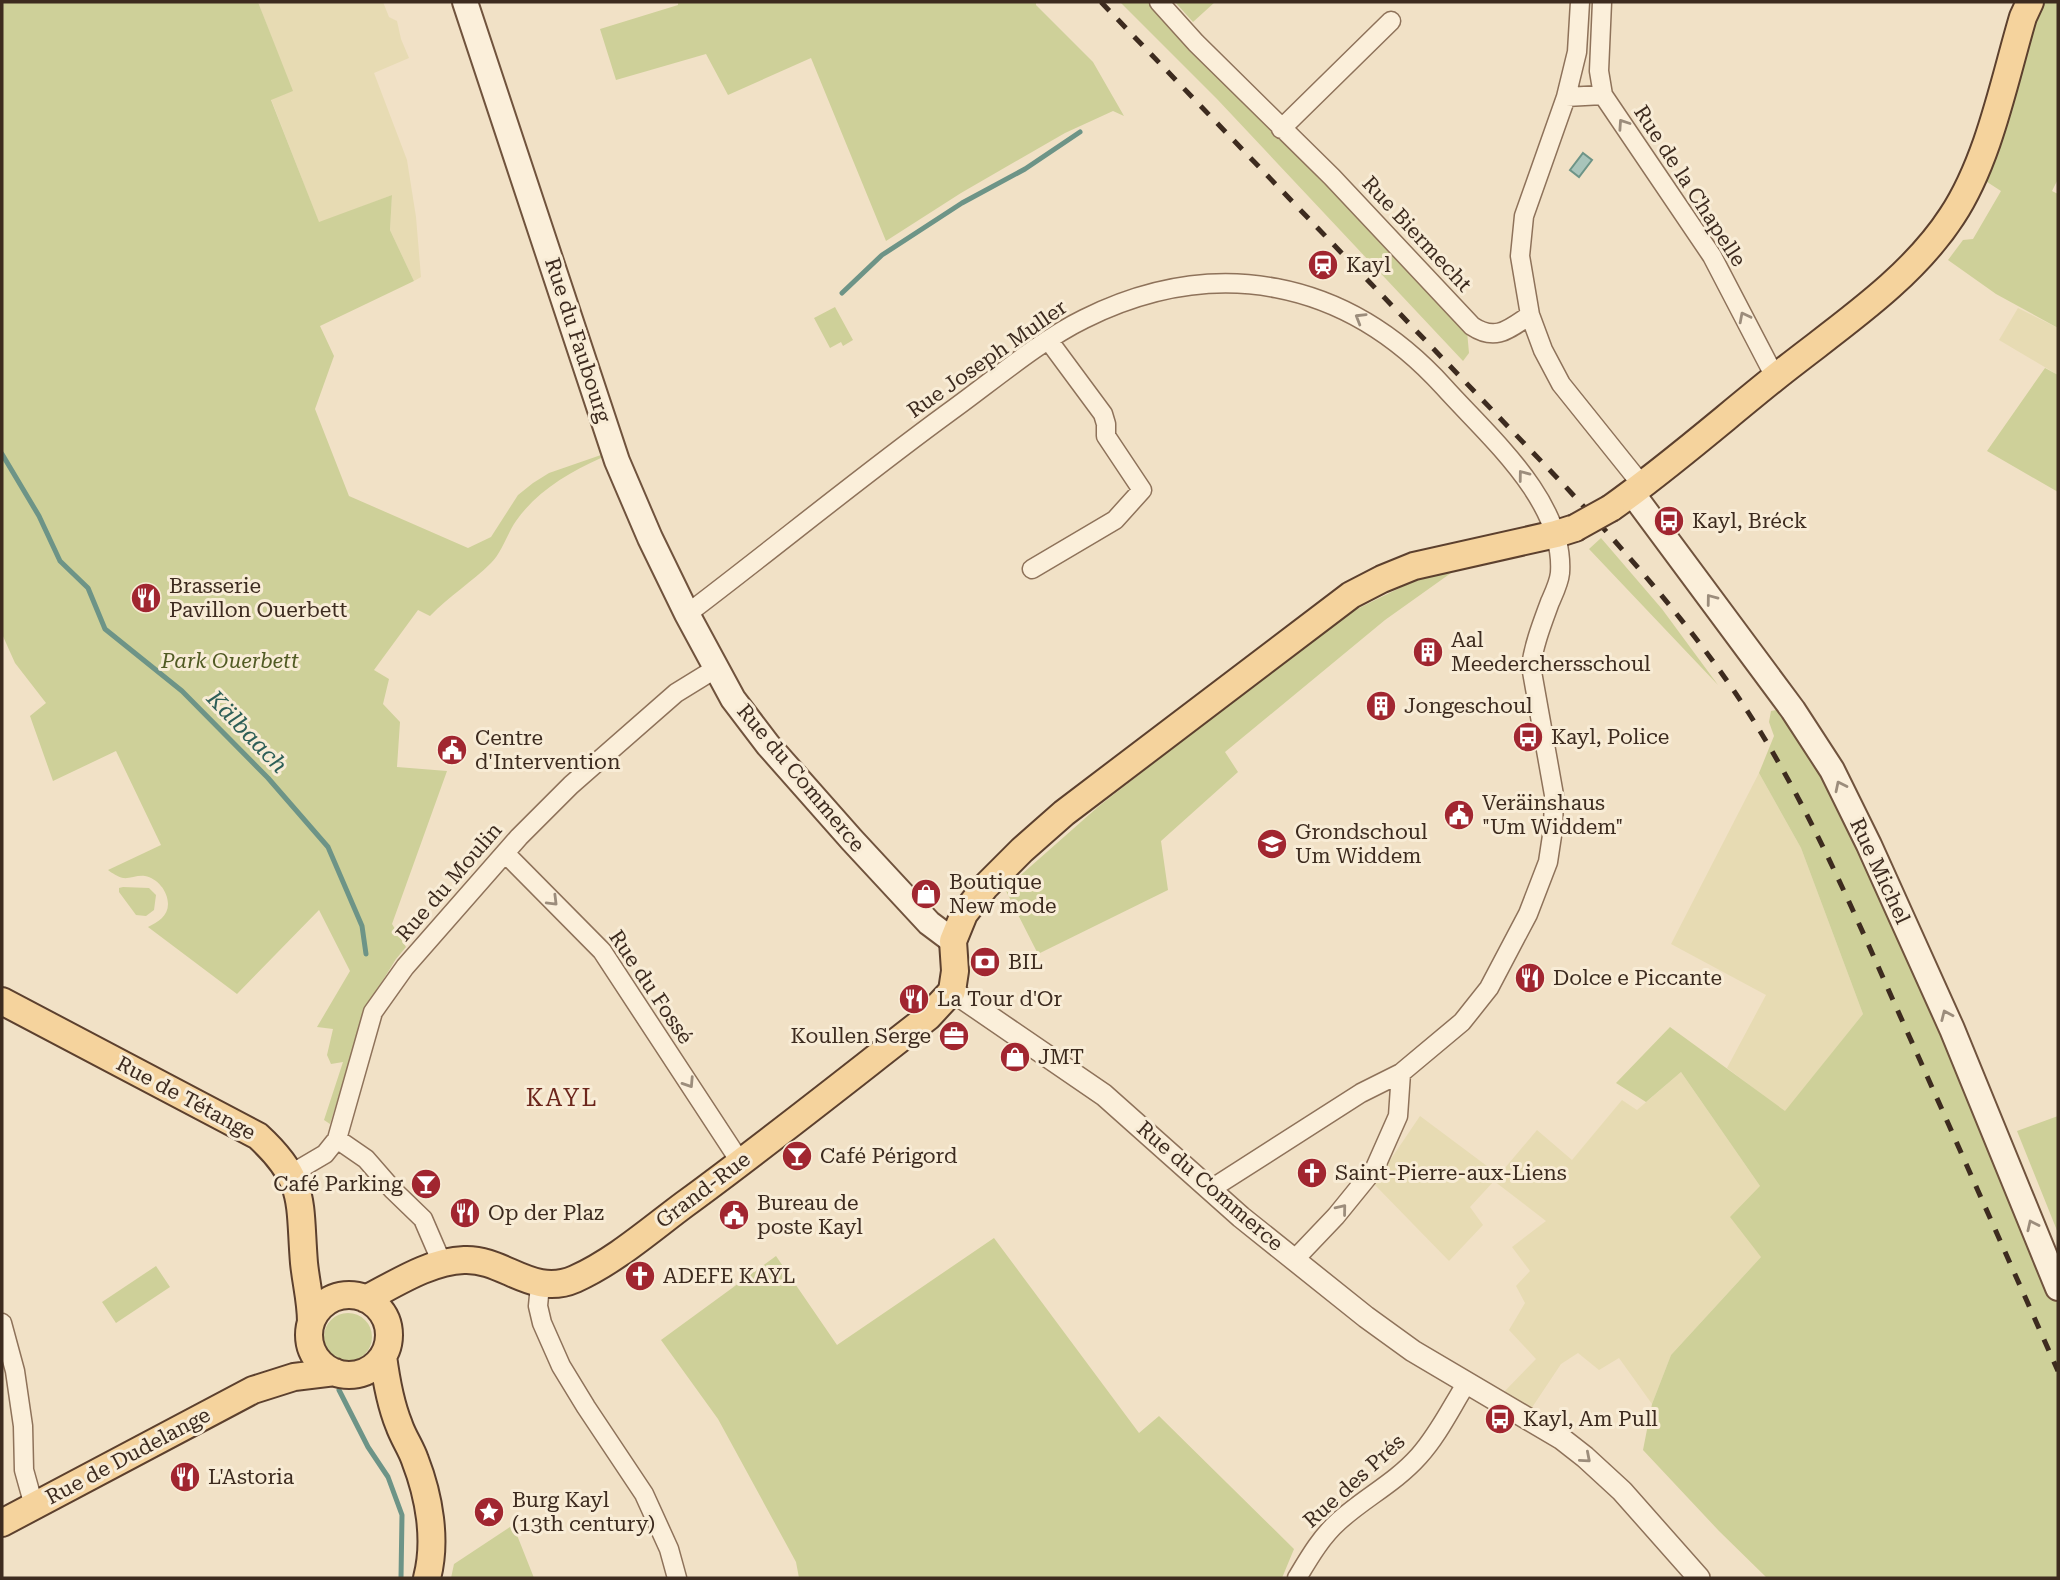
<svg xmlns="http://www.w3.org/2000/svg" width="2060" height="1580" font-family="'Roboto Serif',serif">
  <style>
    .farmland { fill: #e7dbb3 }
    .green { fill: #ced099 }
    .water { fill: #a8c4ba; stroke: #6d9487; stroke-width: 2 }
    .lines { fill: none; stroke-linecap: round; stroke-linejoin: round }
    .stream { stroke: #6d9487; stroke-width: 5 }
    .minor-casing { stroke: #8e725a; stroke-width: 21 }
    .tertiary-casing { stroke: #8e725a; stroke-width: 24 }
    .secondary-casing { stroke: #70533d; stroke-width: 28 }
    .primary-casing { stroke: #5c402e; stroke-width: 30 }
    .minor { stroke: #fbefda; stroke-width: 18 }
    .tertiary { stroke: #fbefda; stroke-width: 21 }
    .secondary { stroke: #fbefda; stroke-width: 24 }
    .primary { stroke: #f5d39d; stroke-width: 26 }
    .rail { stroke: #3d2b1f; stroke-width: 5; stroke-dasharray: 12 12; stroke-linecap: butt }
    .primary-bridge-casing { stroke: #5c402e; stroke-width: 30; stroke-linecap: butt }
    .primary-bridge { stroke: #f5d39d; stroke-width: 26 }
    .oneway { stroke: #9c8d7c }
    .labels { text-anchor: middle; dominant-baseline: central; stroke-width: 6; stroke-linejoin: round; paint-order: stroke }
    .street-label { font-size: 21px; fill: #3d2b1f; stroke: #f8ecd6 }
    .poi-label { font-size: 21px; fill: #3d2b1f; stroke: #f8ecd6; text-anchor: start }
    .park-label { font-size: 21px; font-style: italic; fill: #515b24; stroke: #f8ecd6 }
    .water-label { font-size: 23px; font-style: italic; fill: #2d5e57; stroke: #f8ecd6 }
    .quarter-label { font-size: 24px; letter-spacing: 2px; fill: #6c261c; stroke: #f8ecd6 }
  </style>
  <rect width="100%" height="100%" fill="#f1e1c6"/>
  <path class="farmland" d="M258 2H383L389 17 397 21 401 39 409 58 374 73 407 160 416 217 421 277 414 281 390 230 392 195 319 223 271 99 292 91Z
    M2018 308 2058 328V375L1999 340Z
    M1759 773 1801 848 1863 1014 1785 1112 1727 1068 1766 995 1671 944Z
    M1681 1072 1760 1186 1761 1257 1671 1355 1652 1404 1619 1358 1599 1370 1578 1353 1561 1364 1531 1409 1502 1394 1536 1359 1509 1330 1525 1303 1516 1286 1530 1271 1512 1247 1546 1221 1494 1181 1470 1207 1483 1225 1449 1261 1374 1184 1420 1116 1499 1175 1537 1130 1572 1160 1622 1100 1637 1110Z"/>
  <path class="green" d="M2 2H258L293 91 271 100 319 222 392 195 390 230 414 281 320 326 334 356 315 409 349 496 468 548 491 537 518 495 533 483 549 473 601 455V458C568 473 537 491 516 521 507 534 502 552 491 563 472 582 449 596 430 616L418 610 374 670 389 679 383 704 400 722 397 767 447 771 392 924 406 947 396 959 367 1006 330 1124 324 1120 343 1062 331 1064 327 1055 333 1029 317 1027 350 971 319 910 237 994 148 927C158 922 168 916 168 904 168 891 157 878 145 876 137 875 129 879 123 878 118 877 112 873 108 870L161 845 116 751 53 781 30 716 46 703 15 663 2 634Z
    M678 2H1036V5L1093 62 1124 116 1113 111 1065 133 961 193 886 241 811 58 728 95 706 54 616 80 600 29 678 5Z
    M1120 2H1149L1232 91 1248 103 1276 131 1467 331 1469 353 1463 361 1217 99Z
    M1175 2H1215L1193 22Z
    M2044 2H2058V179L2052 191 2058 194V328L1996 294 1948 260 1963 240 1973 239 2001 191 1984 180 2035 22Z
    M835 307 853 340 843 346 841 342 830 348 814 318Z
    M2045 368 2058 375V492L1987 451Z
    M1601 538 1662 609 1718 685 1589 549Z
    M1458 568 1385 620 1225 752 1238 772 1161 841 1168 890 1038 954 1005 889 1099 806 1238 697 1355 610 1418 579Z
    M1782 709 1820 763 1956 1060 2015 1208 2058 1305V1578H1767L1719 1531 1643 1450 1652 1404 1671 1355 1761 1257 1730 1217 1760 1186 1681 1072 1646 1102 1616 1083 1670 1027 1785 1111 1863 1014 1801 848 1759 773 1774 736 1769 722 1771 711Z
    M123 887 149 888 156 895 154 910 146 916 136 915 119 892V888Z
    M2058 1116V1233L2017 1131Z
    M994 1238 1139 1433 1159 1416 1294 1549 1282 1578H799L796 1562 718 1419 661 1340 776 1256 837 1345Z
    M156 1266 170 1287 116 1323 102 1302Z
    M324 1337a24 24 0 1 1 48 0a24 24 0 1 1-48 0Z
    M513 1525 534 1578H451L454 1564Z"/>
  <path class="water" d="M1583 153 1592 160 1579 177 1570 170Z"/>
  <g class="lines">
    <path class="stream" d="M842 293 882 255 962 203 1025 169 1080 132
      M2 454 39 516 60 561 88 588 105 629 182 691 268 778 328 847 362 926 366 954
      M339 1390 368 1447 388 1477 402 1515 401 1578"/>
    <g class="minor-casing">
      <path id="minor" d="M1159 2 1196 43 1332 177 1472 326C1496 342 1509 329 1530 315
        M1580 2 1577 52 1566 97 1524 216 1520 256 1530 315 1543 350 1561 384 1642 485
        M1602 2 1599 71 1603 95 1712 256 1775 377
        M1566 97 1603 95
        M1281 129 1391 21
        M1032 569 1115 520 1142 490 1106 436V424L1103 414 1049 341
        M687 614C774 548 859 478 948 413 990 383 1039 341 1084 319 1215 254 1346 279 1444 387 1488 436 1565 501 1560 573 1559 583 1554 593 1550 602 1542 624 1534 644 1531 666L1554 795 1553 829 1548 862 1528 914 1489 988 1462 1022 1401 1073 1361 1093 1211 1189
        M505 853 602 951 741 1163
        M337 1139 366 1159 393 1190 423 1219 442 1263
        M291 1174 325 1154 337 1139 373 1012 405 967 519 837 571 785 676 693 715 669
        M1295 1259 1336 1216 1375 1168 1398 1116 1401 1073
        M540 1285 538 1306 542 1323 561 1366 586 1407 644 1494 669 1549 677 1578
        M2 1323 15 1371 23 1426 24 1470 34 1506
        M1297 1578C1309 1558 1321 1537 1339 1521 1364 1498 1395 1483 1419 1456 1438 1435 1451 1408 1466 1384"/>
    </g>
    <g class="tertiary-casing">
      <path id="tertiary" d="M952 991 1104 1095 1241 1217 1366 1317 1413 1351 1562 1439 1585 1457 1622 1491 1699 1578"/>
    </g>
    <g class="secondary-casing">
      <path id="secondary" d="M465 2 617 461 650 538 687 614 733 699 768 745 852 840 929 923 953 941
        M1632 493 1793 710 1832 770 1869 845 1952 1029 2058 1288"/>
    </g>
    <g class="primary-casing">
      <path id="primary" d="M1611 508C1669 467 1722 420 1777 376 1837 328 1910 281 1952 216 1989 160 2004 81 2023 17L2030 2
        M2 1001 258 1136C307 1181 299 1202 304 1263 306 1283 311 1301 311 1322
        M309 1335a40 40 0 1 1 80 0a40 40 0 1 1-80 0Z
        M366 1299C395 1284 430 1261 464 1260 504 1258 532 1298 575 1279 615 1261 650 1230 685 1204 767 1144 847 1080 928 1017L952 991 955 971 953 941 964 914 985 887 1022 850 1064 813 1351 595 1382 579 1414 566 1556 534 1575 528
        M383 1356C386 1379 390 1403 399 1425 403 1437 411 1448 415 1460 429 1496 437 1540 427 1578
        M2 1523 253 1390 294 1377 335 1372"/>
    </g>
    <use href="#minor" class="minor"/>
    <use href="#tertiary" class="tertiary"/>
    <use href="#secondary" class="secondary"/>
    <use href="#primary" class="primary"/>
    <path class="rail" d="M1101 2 1565 486C1631 558 1695 630 1748 712 1808 805 1852 908 1897 1009 1951 1129 2004 1250 2058 1371"/>
    <g class="primary-bridge-casing">
      <path id="primary-bridge" d="M1575 528 1611 508"/>
    </g>
    <use href="#primary-bridge" class="primary-bridge"/>
  </g>
  <defs><path id="oneway-chevron" d="M-2-3.5L2.5 0L-2 3.5" fill="none" stroke-width="1.6" stroke-linecap="round" stroke-linejoin="round" transform="scale(1.75)"/></defs>
  <g class="oneway">
    <use href="#oneway-chevron" transform="translate(1623 124) rotate(-124)"/>
    <use href="#oneway-chevron" transform="translate(1744 317) rotate(-117)"/>
    <use href="#oneway-chevron" transform="translate(1360 318) rotate(-149)"/>
    <use href="#oneway-chevron" transform="translate(1523 475) rotate(-127)"/>
    <use href="#oneway-chevron" transform="translate(1711 599) rotate(-127)"/>
    <use href="#oneway-chevron" transform="translate(1840 786) rotate(-116)"/>
    <use href="#oneway-chevron" transform="translate(553 901) rotate(45)"/>
    <use href="#oneway-chevron" transform="translate(1946 1015) rotate(-114)"/>
    <use href="#oneway-chevron" transform="translate(689 1083) rotate(57)"/>
    <use href="#oneway-chevron" transform="translate(1342 1209) rotate(-51)"/>
    <use href="#oneway-chevron" transform="translate(2032 1225) rotate(-115)"/>
    <use href="#oneway-chevron" transform="translate(1586 1458) rotate(41)"/>
  </g>
  <defs>
    <g id="station-disc" transform="scale(1.575)"><circle r="9.5" fill="#a12630" stroke="#f8ecd6"/><path d="M-3-6H3Q5-6 5-4V2Q5 4 3 4L4.5 6H3L1.5 4h-3L-3 6H-4.5L-3 4Q-5 4-5 2V-4Q-5-6-3-6ZM-3.5-4v3h7v-3ZM-3.5 1v1.5H-2V1ZM2 1v1.5H3.5V1Z" fill="#fff"/></g>
    <g id="bus-disc" transform="scale(1.575)"><circle r="9.5" fill="#a12630" stroke="#f8ecd6"/><path d="M-5-6H5V4H4V6H2V4H-2V6H-4V4H-5ZM-3.5-4V0h7V-4ZM-3.5 1.2v1.5H-2V1.2ZM2 1.2v1.5H3.5V1.2Z" fill="#fff"/></g>
    <g id="restaurant-disc" transform="scale(1.575)"><circle r="9.5" fill="#a12630" stroke="#f8ecd6"/><path d="M-5-6h1v4h1v-4h1v4h1v-4h1v5L-1.5 .5V6h-2V.5L-5-1ZM5-6V6H3V1.5H1.5Q1.5-4 5-6Z" fill="#fff"/></g>
    <g id="building-disc" transform="scale(1.575)"><circle r="9.5" fill="#a12630" stroke="#f8ecd6"/><path d="M-4-6H4V6H1V3H-1V6H-4ZM-2.5-4.3h1.7v1.8h-1.7ZM.8-4.3h1.7v1.8H.8ZM-2.5-1h1.7V.8h-1.7ZM.8-1h1.7V.8H.8Z" fill="#fff"/></g>
    <g id="civic-disc" transform="scale(1.575)"><circle r="9.5" fill="#a12630" stroke="#f8ecd6"/><path d="M-.6-6.5H3V-4.5H.6V-3L4-1V1h2V6H-6V1h2V-1L-.6-3ZM-1.2 2.5V6h2.4V2.5Z" fill="#fff"/></g>
    <g id="school-disc" transform="scale(1.575)"><circle r="9.5" fill="#a12630" stroke="#f8ecd6"/><path d="M0-5L7-2L0 1L-7-2ZM-4 1L0 2.5L4 1V4Q0 6-4 4Z" fill="#fff"/></g>
    <g id="shop-disc" transform="scale(1.575)"><circle r="9.5" fill="#a12630" stroke="#f8ecd6"/><path d="M-5-2.5h2.3a2.7 3.5 0 0 1 5.4 0H5L5.5 6h-11ZM-1.5-2.5h3a1.5 2.3 0 0 0-3 0Z" fill="#fff"/></g>
    <g id="bank-disc" transform="scale(1.575)"><circle r="9.5" fill="#a12630" stroke="#f8ecd6"/><path d="M-6-4H6V4H-6ZM0-2.3a2.3 2.3 0 1 0 0 4.6a2.3 2.3 0 1 0 0-4.6Z" fill="#fff"/></g>
    <g id="office-disc" transform="scale(1.575)"><circle r="9.5" fill="#a12630" stroke="#f8ecd6"/><path d="M-6-3h4V-5.5h4V-3h4V5H-6ZM-1-4.5V-3h2v-1.5ZM-6 0V1H6V0Z" fill="#fff"/></g>
    <g id="bar-disc" transform="scale(1.575)"><circle r="9.5" fill="#a12630" stroke="#f8ecd6"/><path d="M-6-5H6L.8 .8V4.5H3.5V6h-7V4.5H-.8V.8Z" fill="#fff"/></g>
    <g id="church-disc" transform="scale(1.575)"><circle r="9.5" fill="#a12630" stroke="#f8ecd6"/><path d="M-1.2-6h2.4v3.5h3.3v2.4h-3.3V6h-2.4V-.1h-3.3v-2.4h3.3Z" fill="#fff"/></g>
    <g id="sight-disc" transform="scale(1.575)"><circle r="9.5" fill="#a12630" stroke="#f8ecd6"/><path d="M0-6L1.8-2.2L6-1.7L2.9 1.2L3.7 5.4L0 3.3L-3.7 5.4L-2.9 1.2L-6-1.7L-1.8-2.2Z" fill="#fff"/></g>
  </defs>
  <g fill-rule="evenodd">
    <use href="#station-disc" x="1323" y="265"/>
    <use href="#bus-disc" x="1669" y="521"/>
    <use href="#restaurant-disc" x="146" y="598"/>
    <use href="#building-disc" x="1428" y="652"/>
    <use href="#building-disc" x="1381" y="706"/>
    <use href="#bus-disc" x="1528" y="737"/>
    <use href="#civic-disc" x="452" y="750"/>
    <use href="#civic-disc" x="1459" y="815"/>
    <use href="#school-disc" x="1272" y="844"/>
    <use href="#shop-disc" x="926" y="894"/>
    <use href="#bank-disc" x="985" y="962"/>
    <use href="#restaurant-disc" x="1530" y="978"/>
    <use href="#restaurant-disc" x="914" y="999"/>
    <use href="#office-disc" x="954" y="1036"/>
    <use href="#shop-disc" x="1015" y="1057"/>
    <use href="#bar-disc" x="797" y="1156"/>
    <use href="#church-disc" x="1312" y="1173"/>
    <use href="#bar-disc" x="426" y="1184"/>
    <use href="#restaurant-disc" x="465" y="1213"/>
    <use href="#civic-disc" x="734" y="1215"/>
    <use href="#church-disc" x="640" y="1276"/>
    <use href="#bus-disc" x="1500" y="1419"/>
    <use href="#restaurant-disc" x="185" y="1477"/>
    <use href="#sight-disc" x="489" y="1512"/>
  </g>
  <g class="labels">
    <g class="street-label">
      <text transform="translate(1690 186) rotate(57)">Rue de la Chapelle</text>
      <text transform="translate(1417 234) rotate(47)">Rue Biermecht</text>
      <text transform="translate(578 340) rotate(72)">Rue du Faubourg</text>
      <text transform="translate(987 359) rotate(-35)">Rue Joseph Muller</text>
      <text transform="translate(801 778) rotate(50)">Rue du Commerce</text>
      <text transform="translate(1880 871) rotate(65)">Rue Michel</text>
      <text transform="translate(449 882) rotate(-49)">Rue du Moulin</text>
      <text transform="translate(651 987) rotate(56)">Rue du Fossé</text>
      <text transform="translate(186 1098) rotate(28)">Rue de Tétange</text>
      <text transform="translate(1210 1186) rotate(41)">Rue du Commerce</text>
      <text transform="translate(703 1190) rotate(-37)">Grand-Rue</text>
      <text transform="translate(128 1456) rotate(-28)">Rue de Dudelange</text>
      <text transform="translate(1354 1481) rotate(-42)">Rue des Prés</text>
    </g>
    <g class="poi-label">
      <text x="1346" y="265">Kayl</text>
      <text x="1692" y="521">Kayl, Bréck</text>
      <text x="169" y="586">Brasserie<tspan x="169" dy="24">Pavillon Ouerbett</tspan></text>
      <text x="1451" y="640">Aal<tspan x="1451" dy="24">Meederchersschoul</tspan></text>
      <text x="1404" y="706">Jongeschoul</text>
      <text x="1551" y="737">Kayl, Police</text>
      <text x="475" y="738">Centre<tspan x="475" dy="24">d'Intervention</tspan></text>
      <text x="1482" y="803">Veräinshaus<tspan x="1482" dy="24">"Um Widdem"</tspan></text>
      <text x="1295" y="832">Grondschoul<tspan x="1295" dy="24">Um Widdem</tspan></text>
      <text x="949" y="882">Boutique<tspan x="949" dy="24">New mode</tspan></text>
      <text x="1008" y="962">BIL</text>
      <text x="1553" y="978">Dolce e Piccante</text>
      <text x="937" y="999">La Tour d'Or</text>
      <text x="931" y="1036" text-anchor="end">Koullen Serge</text>
      <text x="1038" y="1057">JMT</text>
      <text x="820" y="1156">Café Périgord</text>
      <text x="1335" y="1173">Saint-Pierre-aux-Liens</text>
      <text x="403" y="1184" text-anchor="end">Café Parking</text>
      <text x="757" y="1203">Bureau de<tspan x="757" dy="24">poste Kayl</tspan></text>
      <text x="488" y="1213">Op der Plaz</text>
      <text x="663" y="1276">ADEFE KAYL</text>
      <text x="1523" y="1419">Kayl, Am Pull</text>
      <text x="208" y="1477">L'Astoria</text>
      <text x="512" y="1500">Burg Kayl<tspan x="512" dy="24">(13th century)</tspan></text>
    </g>
    <g class="park-label">
      <text x="230" y="661">Park Ouerbett</text>
    </g>
    <g class="water-label">
      <text transform="translate(247 732) rotate(46)">Kälbaach</text>
    </g>
    <g class="quarter-label">
      <text x="562" y="1098">KAYL</text>
    </g>
  </g>
  <rect width="2060" height="1580" fill="none" stroke="#3d2b1f" stroke-width="7"/>
</svg>
